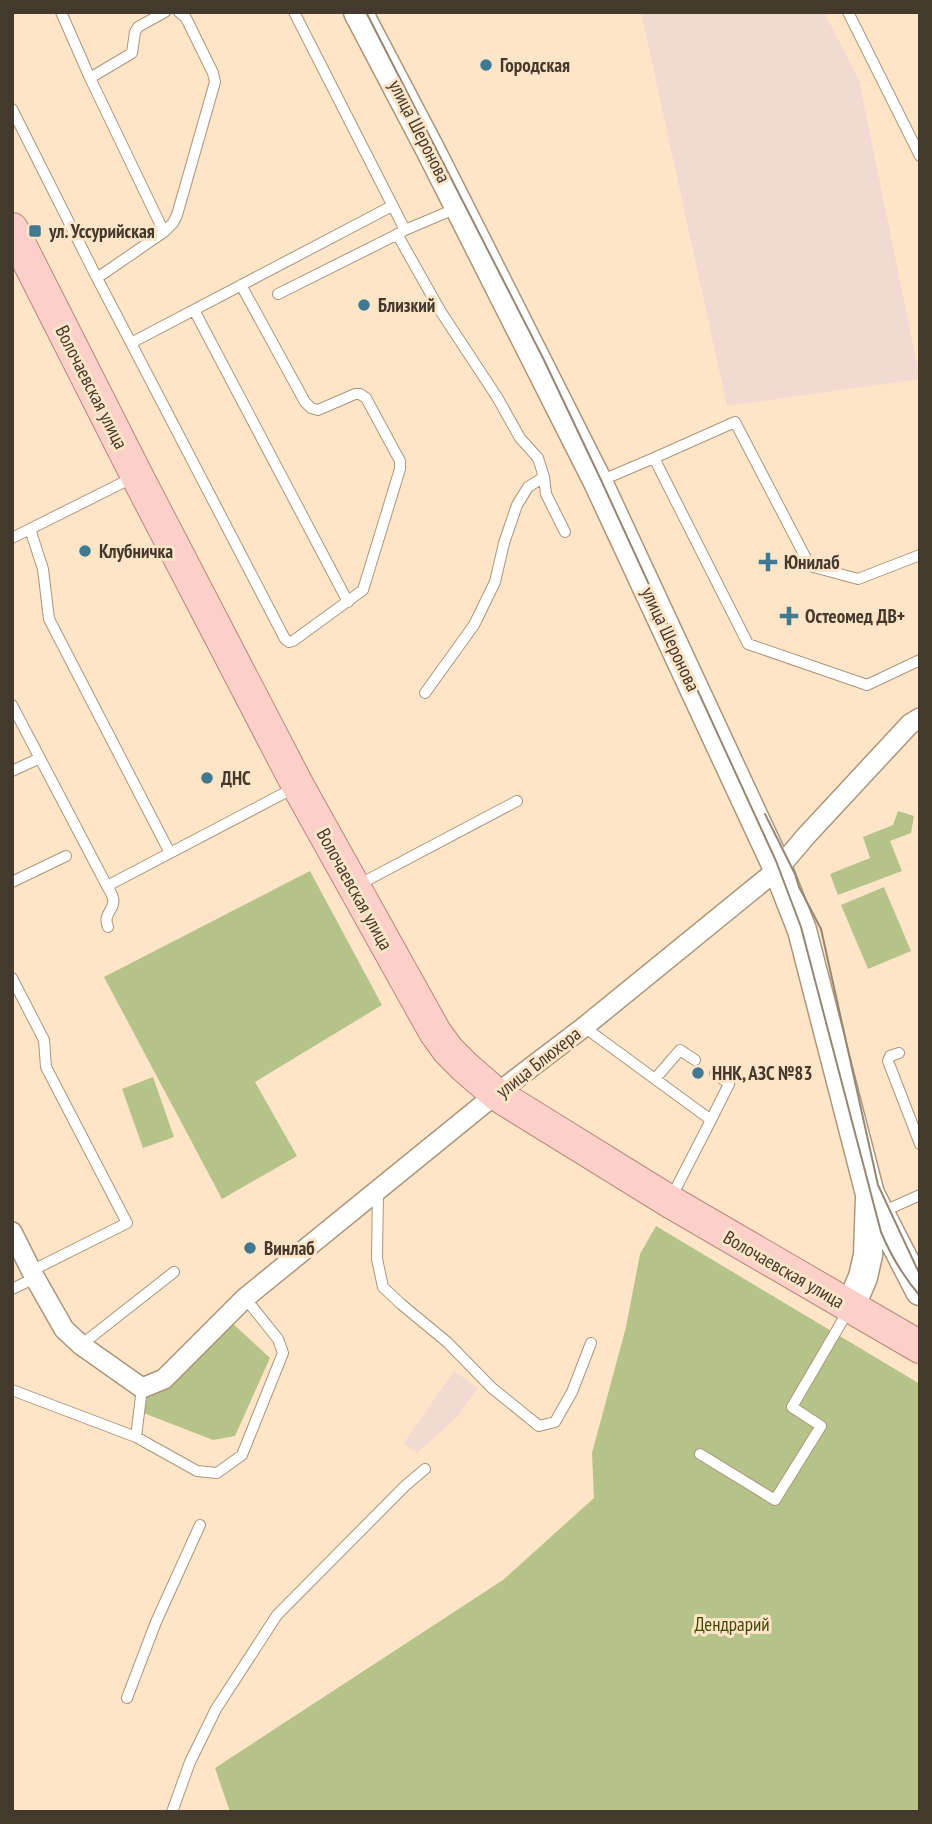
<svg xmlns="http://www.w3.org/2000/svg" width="932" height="1824" font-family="'PT Sans Narrow',sans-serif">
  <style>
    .industrial { fill: #f2d9d1 }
    .green { fill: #b6c388 }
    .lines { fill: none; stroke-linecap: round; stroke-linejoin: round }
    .service-casing { stroke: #ac957a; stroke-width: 12 }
    .minor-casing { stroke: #ac957a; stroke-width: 22 }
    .secondary-casing { stroke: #ac957a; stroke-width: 31 }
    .primary-casing { stroke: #b9877b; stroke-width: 34 }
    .service { stroke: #fff; stroke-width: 10 }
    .minor { stroke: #fff; stroke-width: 19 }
    .secondary { stroke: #fff; stroke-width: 28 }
    .primary { stroke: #fbd0c9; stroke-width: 32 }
    .tram { stroke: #978672; stroke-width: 2 }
    .poi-dot { fill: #3f7992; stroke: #fee5c8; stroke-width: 2.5 }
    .labels { text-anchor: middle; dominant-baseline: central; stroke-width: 6; stroke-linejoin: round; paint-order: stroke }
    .poi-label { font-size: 19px; font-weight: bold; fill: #43392d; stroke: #fee5c8; text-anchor: start }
    .street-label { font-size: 19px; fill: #43392d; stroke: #fee5c8 }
    .park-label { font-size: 19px; fill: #3f4900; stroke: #fee5c8 }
  </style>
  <rect width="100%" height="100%" fill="#fee5c8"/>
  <path class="industrial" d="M641 12H824L859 80 920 379 727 406Z
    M454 1371 478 1388 457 1417 417 1453 404 1443Z"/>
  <path class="green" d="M898 811 914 816 911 833 890 841 902 871 838 895 830 874 870 858 863 837 893 825Z
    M310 871 382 1005 255 1082 297 1156 222 1199 104 977Z
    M884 887 911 951 868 969 841 905Z
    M153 1077 174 1137 143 1148 122 1089Z
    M656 1226 920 1384V1812H230L215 1768 503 1580 594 1498 592 1453 626 1327 640 1254Z
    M230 1321 270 1358 235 1436 213 1440 141 1412 151 1385Z"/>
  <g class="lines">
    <g class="service-casing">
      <path id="service" d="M61 12 90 78 164 232 97 278 131 343 392 206
        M294 12 405 230 457 208
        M848 12 920 156
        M90 78 132 53 135 32 138 27 165 12
        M12 109 97 278
        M164 232 173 223 177 215 215 82 213 73 186 18 179 12
        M397 234 441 312 497 397 520 438 538 458 544 477 546 494 565 532
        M278 294 402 232
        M194 310 348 602
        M131 343 285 639 289 642 293 641 363 590 400 469V461L366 398 360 394H355L318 410 311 408 305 402 241 285
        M600 481 654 458
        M30 529 43 569 49 619 170 853
        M12 538 134 477
        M920 555 858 579 810 566 735 422 654 458 748 644 867 685 920 660
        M425 693 474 625 495 582 504 543 517 505 528 487 544 477
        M12 705 107 886 294 788
        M12 771 40 758
        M12 882 66 856
        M358 885 517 801
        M107 886C109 890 112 893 113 898 116 910 102 913 108 927
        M12 978 44 1040 46 1067 127 1223 31 1271
        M584 1027 711 1120 671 1198
        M899 1053 890 1056 888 1061 920 1144
        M655 1079 680 1050 695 1060
        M711 1120 729 1084 715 1073
        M378 1191 377 1259 383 1287 401 1304 447 1342 492 1388 539 1426 555 1422 572 1392 591 1343
        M882 1212 920 1195
        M12 1289 35 1278
        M81 1345 174 1272
        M142 1388 136 1437 197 1471 217 1473 242 1455 283 1353 278 1339 245 1298
        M12 1390 136 1437
        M700 1454 775 1500 821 1426 792 1407 848 1311
        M127 1698 156 1622 200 1525
        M172 1812 190 1762 216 1709 277 1615 405 1486 425 1469"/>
    </g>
    <g class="minor-casing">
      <path id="minor" d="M12 1232 35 1278 64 1329 81 1345 142 1388 164 1379 245 1298 496 1094 584 1027 778 869 806 836 910 724 920 718"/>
    </g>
    <g class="secondary-casing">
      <path id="secondary" d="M358 12 431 151 598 482 778 869 802 930 870 1194 920 1291
        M850 1308 863 1277 868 1255 870 1197"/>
    </g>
    <g class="primary-casing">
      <path id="primary" d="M12 229 137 476 298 786 435 1032 448 1050 465 1067 496 1094 669 1201 920 1347"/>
    </g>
    <use href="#service" class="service"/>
    <use href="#minor" class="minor"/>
    <use href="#secondary" class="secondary"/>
    <use href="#primary" class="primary"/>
    <path class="tram" d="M366 12 543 358 601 480 776 861 801 927 881 1232C891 1256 902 1275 920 1296
      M765 814 795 874 799 887 821 929 878 1185 920 1275"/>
  </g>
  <g class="poi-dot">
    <circle cx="486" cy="65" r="7"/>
    <rect x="28" y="224" width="14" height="14" rx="3.5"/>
    <circle cx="364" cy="305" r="7"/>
    <circle cx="85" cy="551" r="7"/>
    <path d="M764.5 551.5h7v7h7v7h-7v7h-7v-7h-7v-7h7z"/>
    <path d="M785.5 605.5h7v7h7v7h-7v7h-7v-7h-7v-7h7z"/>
    <circle cx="207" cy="778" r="7"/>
    <circle cx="698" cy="1073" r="7"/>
    <circle cx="250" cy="1248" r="7"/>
  </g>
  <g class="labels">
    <g class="poi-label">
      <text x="500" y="65">Городская</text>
      <text x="49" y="231">ул. Уссурийская</text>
      <text x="378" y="305">Близкий</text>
      <text x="99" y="551">Клубничка</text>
      <text x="784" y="562">Юнилаб</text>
      <text x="805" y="616">Остеомед ДВ+</text>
      <text x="221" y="778">ДНС</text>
      <text x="712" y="1073">ННК, АЗС №83</text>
      <text x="264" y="1248">Винлаб</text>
    </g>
    <g class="street-label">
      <text transform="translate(420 131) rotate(63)">улица Шеронова</text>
      <text transform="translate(92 387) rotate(63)">Волочаевская улица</text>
      <text transform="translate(671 639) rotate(65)">улица Шеронова</text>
      <text transform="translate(355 889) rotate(61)">Волочаевская улица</text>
      <text transform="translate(538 1062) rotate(-38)">улица Блюхера</text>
      <text transform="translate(784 1269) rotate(30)">Волочаевская улица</text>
    </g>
    <g class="park-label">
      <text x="732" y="1624">Дендрарий</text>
    </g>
  </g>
  <rect width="932" height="1824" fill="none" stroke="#43392d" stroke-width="28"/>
</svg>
